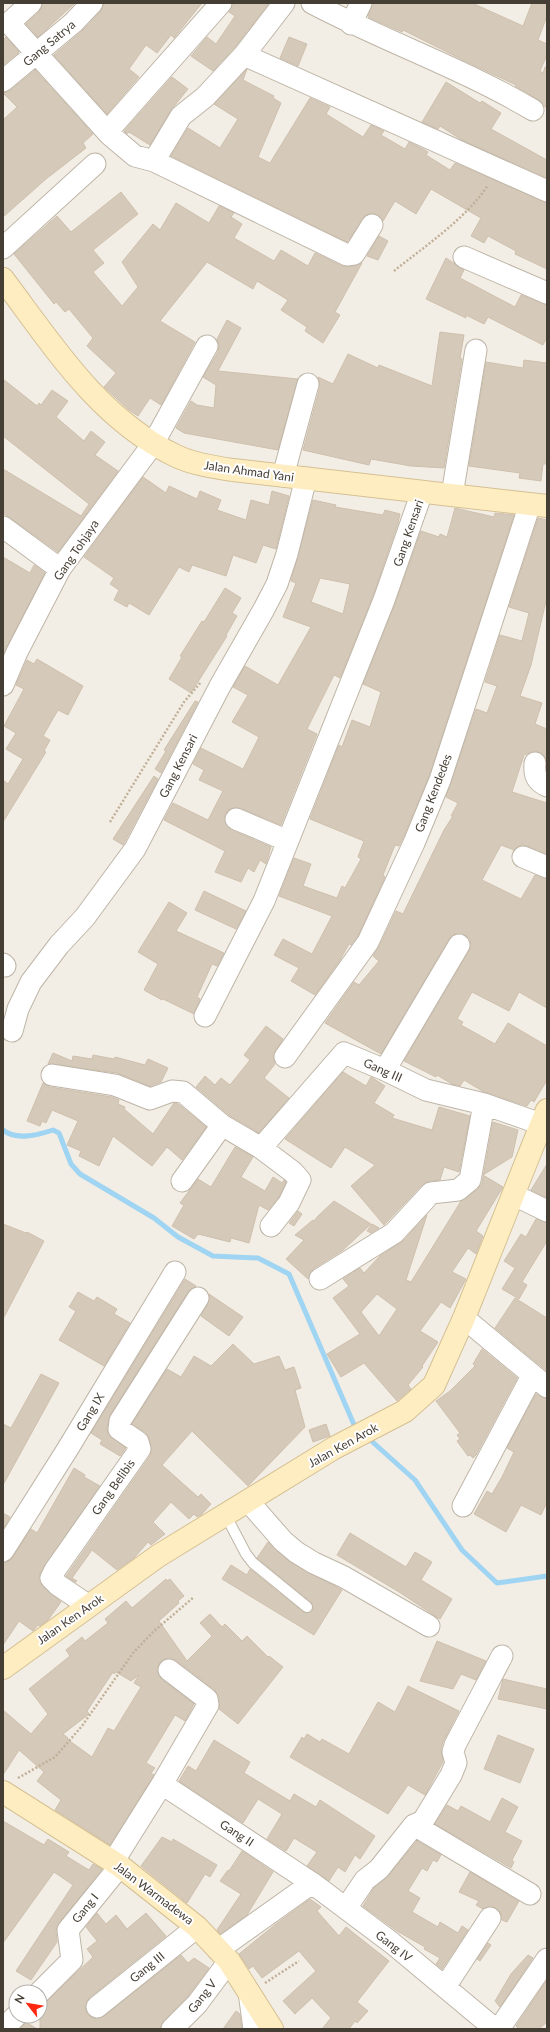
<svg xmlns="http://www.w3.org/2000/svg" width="550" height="2032" font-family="Lato,sans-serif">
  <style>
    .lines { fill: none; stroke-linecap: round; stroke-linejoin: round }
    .stream { stroke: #9fd4f2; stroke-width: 5 }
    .building { fill: #d5c9ba; stroke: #cfc0ad; fill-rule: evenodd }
    .lane-casing { stroke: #beb5a7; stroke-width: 12 }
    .street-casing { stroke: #beb5a7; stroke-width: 23 }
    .secondary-casing { stroke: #d4c093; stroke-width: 24 }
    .path { stroke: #c0b098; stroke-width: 2.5; stroke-dasharray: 2 2; stroke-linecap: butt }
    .lane { stroke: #fff; stroke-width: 10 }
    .street { stroke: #fff; stroke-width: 21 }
    .secondary { stroke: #ffedc2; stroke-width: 22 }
    .labels { text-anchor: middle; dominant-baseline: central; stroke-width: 4; stroke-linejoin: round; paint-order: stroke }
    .street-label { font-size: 12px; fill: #453e34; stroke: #fff }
  </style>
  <rect width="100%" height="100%" fill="#f3eee5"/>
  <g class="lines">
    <path class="stream" d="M3 1130C16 1141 38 1135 53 1130L59 1133 71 1164 80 1174 154 1218 178 1237 213 1256 258 1258 289 1274 355 1427 358 1429
      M367 1437 415 1480 462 1550 497 1583 547 1576"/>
  </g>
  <path class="building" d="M43 3H75L38 37 26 24 39 12Z
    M104 3H202L174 38 171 35 157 53 146 45 129 69 139 77 107 114 54 55 82 31 101 11Z
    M233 3H269L235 47 213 71 191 56 207 37 216 44 235 16 229 12Z
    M373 3H472L523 26 532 3H547V16L538 40 547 44V55L540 71 543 73 545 67H547V109L539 100 515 86 516 85 461 59 403 30 402 32 368 17Z
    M6 37 19 52 3 65V40Z
    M289 37 307 44 298 66 280 58Z
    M247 69 243 80 274 96 273 98 281 103 258 157 270 163 310 98 330 107 326 114 363 137 371 125 384 131 381 135 405 149 409 142 425 150 428 152 426 155 450 170 455 163 547 203V269L515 254 516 251 488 236 484 243 471 236 481 218 431 189 416 214 395 201 383 221 378 215 372 213 366 215 347 242 171 156 188 128 220 148 238 119 214 104Z
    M35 70 93 134 83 143 86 148 46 179 3 217V120L17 107 3 93 11 90Z
    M172 77 188 89 171 110 150 145 129 132 127 134 124 131Z
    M446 82 480 103 482 101 501 113 491 129 547 160V178L462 140 440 126 438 129 422 122Z
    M121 192 138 214 93 250 104 263 93 272 122 306 138 287 122 262 153 224 160 230 176 203 209 223 219 206 234 213 231 217 242 224 234 238 274 261 281 250 308 266 315 253 342 266H356L362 263 335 312 340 315 323 343 305 331 307 327 281 310 288 300 257 281 253 289 207 262 160 321 195 342 161 405 150 398 138 416 129 410 104 387 116 373 87 346 93 338 69 309 65 312 56 302 54 304 14 254 57 216 71 232Z
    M379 236 388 241 378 260 367 256Z
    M446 258 464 270 460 278 515 307 521 295 547 305V337L543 345 488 317 484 324 466 315V318L426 299Z
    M227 320 241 328 218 371 298 379 278 450 184 433 176 428 191 401 197 405 214 408 216 385 203 377 218 352 219 345 217 339Z
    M440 332 464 335 460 358 462 359 444 468 411 466 371 459 369 465 303 450 320 387 318 377 333 384 348 354 378 368 379 365 432 386Z
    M524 360 547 363V455L546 464H543L541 481 519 478 520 473 469 466 486 362 523 368Z
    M3 379 37 406 39 403 41 405 52 390 68 401 56 417 84 441 91 431 105 442 95 455 118 471 58 552 3 513V469L81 516 89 504 3 436Z
    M143 477 166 493 169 486 197 499 200 491 221 500 217 510 246 520 251 500 269 505 272 491 289 496 276 549 263 545 256 563 233 555 226 576 192 565 189 572 179 567 149 615 129 603 127 607 114 600 119 590 110 584 114 578 84 557Z
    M313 500 336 505 335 507 383 515 385 510 400 514 398 523 373 596 340 678 334 675 307 729 317 734 281 825 240 808 229 809 225 814 224 821 231 830 271 847 266 864 260 860 254 872 248 868 241 882 215 872 225 851 164 820 173 803 208 820 223 791 199 780 204 770 193 764 201 748 243 769 259 737 232 722 248 695 233 687 245 666 278 685 311 627 283 617 296 583 291 581ZM320 578 350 584 343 614 311 602Z
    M455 508 494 517 495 513 514 515 429 776 403 838 399 846 395 845 383 875 385 877 358 936 351 945 349 944 340 960 315 995 291 981 299 968 274 955 283 939 312 954 332 916 279 896 294 858 311 864 303 886 337 898 342 886 345 888 361 859 358 857 364 841 310 819 339 745 342 747 352 720 370 727 381 692 363 684 395 604 421 531 439 537 440 534 447 537Z
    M538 518 547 520V597L531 665 520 696 542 703 535 724 547 729V763L545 757 541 753 535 751 524 755 512 792 547 803V854L527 846 521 845 514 850 501 845 482 880 521 899 535 875 547 879V1008L519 992 509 1011 472 992 457 1019 463 1022 461 1025 495 1044 508 1023 547 1046V1080L534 1102 531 1100 527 1106 484 1092 464 1080 460 1086 452 1084 437 1075 436 1077 404 1061 469 951 471 946 470 939 465 935 453 934 449 939 381 1054 325 1023 354 982 359 985 379 961 373 956 379 947 396 911 403 914 444 830 453 816H451L458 803 446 797 476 709 487 713 497 686 485 682 500 635 522 641 529 613 509 607Z
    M3 557 30 573 34 565 45 573 3 654Z
    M225 588 241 598 232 613 237 616 226 635 227 636 191 693 169 679 182 657 180 656 202 621 204 622Z
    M37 659 83 686 68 715 58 710 43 736 50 740 44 751 46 752 3 822V780L8 784 23 759 6 749 16 733 4 726 24 689 16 685 27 660 34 664Z
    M195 701 198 702 161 773 155 769 166 751 164 750Z
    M154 776 158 779 123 845 113 839Z
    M204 891 246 911 236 929 195 910Z
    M169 902 187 913 176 931 224 953 217 966 212 964 197 997 200 999 194 1014 163 999 162 1000 144 990 158 964 138 952Z
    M266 1026 283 1039 273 1055 275 1064 264 1078 289 1098 259 1133 229 1115 196 1087 205 1076 215 1085 221 1078 230 1085 250 1060 244 1055Z
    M53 1053 72 1061 73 1056 92 1059 93 1055 114 1059 115 1057 145 1065 148 1059 168 1068 161 1082 150 1086 117 1073 48 1064Z
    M343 1072 366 1086 371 1077 385 1086 374 1103 394 1115 392 1118 432 1130 439 1107 470 1116 459 1172 444 1167 440 1180 430 1181 422 1185 384 1225 351 1186 375 1165 345 1147 331 1168 285 1139Z
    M43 1083 50 1087 112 1097 119 1100 118 1104 125 1107 124 1109 153 1134 174 1103 178 1104 206 1127 182 1160 167 1147 152 1166 113 1136 99 1166 79 1156 81 1151 67 1145 78 1121 52 1110 46 1123 42 1121 40 1126 27 1121Z
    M493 1122 518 1130 512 1157 483 1175 503 1187 476 1231 483 1236 476 1254 468 1248 452 1272 466 1279 454 1301 450 1308 441 1302 420 1331 438 1342 422 1366 423 1367 408 1385 411 1389 397 1401 364 1363 341 1377 327 1354 360 1334 333 1298 349 1286 343 1279 360 1268 364 1273 380 1256 403 1241 427 1215 406 1280 411 1282 461 1201 478 1189 482 1183ZM377 1294 397 1309 379 1336 361 1312Z
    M235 1147 253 1157 241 1177 265 1191 273 1177 282 1183 284 1180 286 1182 279 1197 268 1210 259 1205 249 1243 231 1238 230 1242 198 1234 194 1239 172 1226 184 1205 180 1203 198 1179 211 1187Z
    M547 1164V1198L531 1190Z
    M334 1201 371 1224 343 1250 313 1269 308 1279 286 1259 304 1240 295 1235 313 1220 314 1221 318 1216Z
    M298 1211 302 1214 294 1226 289 1223Z
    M536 1219 547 1223V1241L522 1282 527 1285 519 1299 502 1289 515 1268 504 1261 521 1234 526 1237Z
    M3 1224 26 1233 27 1232 44 1241 3 1319Z
    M372 1224 379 1228 371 1233 367 1231Z
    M185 1279 196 1286 188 1292 110 1415 107 1428 108 1434 126 1448 120 1456 100 1444 102 1440 91 1433Z
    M78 1292 94 1301 97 1297 117 1309 114 1314 130 1323 104 1366 59 1340 76 1311 69 1307Z
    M209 1294 243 1317 229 1336 201 1316 208 1304Z
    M515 1298 547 1318V1371L495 1328Z
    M233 1344 254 1364 279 1356 285 1370 294 1367 301 1388 295 1390 305 1427 248 1486 192 1431 162 1465 198 1497 201 1494 211 1504 201 1515 197 1517 194 1514 189 1519 171 1502 153 1522 165 1534 151 1545 148 1542 134 1558 117 1570 92 1550 72 1578 77 1581 75 1582 66 1576 150 1456 152 1451 149 1438 145 1432 132 1424 167 1369 181 1377 194 1356 211 1366Z
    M482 1349 517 1378 476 1455 473 1458 470 1455 468 1456 457 1441 460 1439 457 1435 460 1433 436 1401 450 1391 475 1366 473 1364Z
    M41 1374 59 1383 3 1485V1424L11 1428Z
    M536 1394 547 1399V1502L541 1515 521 1505 506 1532 474 1514 487 1491 492 1494 502 1477 514 1452 507 1448Z
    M326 1424 330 1436 313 1442 309 1430Z
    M74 1468 85 1475 84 1477 100 1486 40 1573 39 1579 43 1586 61 1602 48 1620 40 1626 38 1625 33 1631 19 1621 3 1645V1563L9 1561 13 1557 31 1529 37 1533Z
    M3 1513 10 1517 3 1529Z
    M350 1533 406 1567 415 1552 432 1562 421 1580 452 1599 440 1619 399 1592 337 1555Z
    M268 1542 290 1562 342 1590 314 1635 222 1579 231 1565 247 1575 250 1569 303 1612 306 1613 312 1611 313 1608 311 1602 257 1558Z
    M166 1579 167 1581 170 1579 184 1596 178 1601 179 1603 159 1621 187 1661 212 1636 200 1623 210 1614 222 1627 225 1624 242 1641 247 1636 268 1657 269 1656 283 1667 238 1724 219 1709V1697L214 1689 176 1660 165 1659 160 1662 157 1669 161 1679 194 1704 185 1721 175 1715 146 1763 155 1768 151 1773 154 1775 110 1845 55 1810 61 1800 37 1781 44 1772 19 1750 3 1775V1710L31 1734 48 1714 29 1689 70 1656 66 1650 82 1637 85 1641 108 1623 105 1619 126 1601 132 1608ZM113 1672 114 1674 116 1672 131 1681 139 1675 134 1683 141 1687 114 1731 108 1728 92 1757 67 1739 68 1738 63 1734 89 1714 87 1711Z
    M437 1641 486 1661 476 1680 461 1674 453 1689 420 1681Z
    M503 1679 547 1689V1709L498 1699Z
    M408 1686 459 1711 443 1742 441 1749 443 1762 425 1795 408 1785 388 1814 290 1757 302 1737 304 1739 307 1734 320 1742 322 1739 349 1754 378 1702 395 1712Z
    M498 1735 534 1749 520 1783 484 1769Z
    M214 1740 250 1762 244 1773 290 1801 294 1794 316 1807 320 1800 375 1836 360 1859 355 1855 345 1872 338 1867 329 1881 307 1866 317 1852 294 1838 286 1851 267 1839 282 1814 258 1799 243 1823 179 1781 188 1766 196 1771Z
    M502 1798 518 1807 505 1832 522 1841 512 1860 514 1862 511 1868 435 1824 447 1805 458 1811 461 1806 490 1822Z
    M3 1821 44 1845 48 1839 69 1852 66 1856 89 1870 93 1864 102 1869 59 1923 56 1931 57 1942 31 1980 16 1971 73 1885 54 1872 3 1943Z
    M162 1837 172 1842 173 1839 217 1865 210 1877 205 1874 187 1903 141 1866Z
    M417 1841 441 1855 437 1862 433 1860 427 1871 422 1868 408 1891 420 1898 412 1912 438 1927 440 1922 458 1933 462 1926 468 1930 442 1969 436 1964 440 1958 424 1949 425 1947 397 1931 363 1906 374 1888 388 1876Z
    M242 1851 273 1872 247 1915 220 1934 217 1930 241 1894 220 1881 228 1870 229 1871Z
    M470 1872 519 1901 507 1922 502 1920 501 1913 496 1908 490 1906 483 1909 476 1905 479 1901 459 1892Z
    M310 1899 321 1907 317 1911 339 1936 346 1927 389 1961 357 2002 368 2011 357 2023 355 2021 349 2029H322L331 2018 312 1998 295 2014 283 2001 316 1971 299 1951 262 1978 253 1966 249 1969 239 1954 276 1924Z
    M97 1913 106 1924 116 1915 127 1929 146 1913 166 1936 89 1998 85 2008 87 2014 92 2018 98 2019 104 2016 181 1955 188 1963 194 1958 209 1968 188 1996 164 2021 160 2029H40V2005L48 2000 93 1957 87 1949 97 1941 86 1927Z
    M488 1943 491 1945 480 1961 477 1959Z
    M528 1955 533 1958 500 2007 495 2001 511 1974Z
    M547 1980V2022L539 2029H519L516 2026Z
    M236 2011 240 2014 242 2029H223Z
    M26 2022 37 2029H20Z"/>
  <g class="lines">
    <g class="lane-casing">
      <path id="lane" d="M225 1514 246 1554 253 1563 307 1607"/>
    </g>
    <g class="street-casing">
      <path id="street" d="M31 3 9 23 110 135 135 156 154 161 347 255 354 254 372 225
        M312 3C384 41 462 68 533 110
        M351 24 361 3
        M244 55 547 191
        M3 81 73 23 92 3
        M107 132 221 3
        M154 161 181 116 205 97 244 55 284 3
        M3 248 95 164
        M464 257 547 293
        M283 476 308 384
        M452 495 476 350
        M3 527 60 569
        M3 685 17 652 60 569 153 444 207 346
        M535 763C534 775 536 781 547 786
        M236 819 288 841
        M523 857 547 867
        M3 964 5 966
        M205 1016 264 901 384 600 422 492
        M12 1031 18 1009 31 982 59 945 85 917 135 849 220 686 264 609 277 584 287 554 306 478
        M285 1057 368 942 414 843 440 780 530 504
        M385 1070 459 945
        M52 1075 115 1085 150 1099 172 1091 183 1092 222 1125 261 1148 344 1053 385 1070 426 1090 484 1104 541 1124
        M261 1148 293 1172 300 1180 289 1203 271 1226
        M182 1181 222 1125
        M514 1195 547 1211
        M320 1279 394 1233 431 1193 458 1190 470 1180 484 1104
        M464 1318 547 1387
        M248 1501 283 1541 296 1552 314 1563 344 1577 429 1626
        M463 1506 532 1376
        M3 1551 67 1450 175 1272
        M89 1606 58 1585 51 1578 55 1570 140 1449 138 1442 119 1429 120 1421 198 1298
        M162 1784 312 1883 392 1943 494 2028 501 2026 547 1959
        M414 1825 530 1894
        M113 1862 162 1784 208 1705 207 1699 169 1670
        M346 1908 365 1880 379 1869 414 1825 423 1821 451 1775 456 1763 453 1752 455 1745 502 1656
        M218 1950 312 1883
        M445 1987 490 1918
        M40 1992 72 1960 68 1930 120 1866
        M249 1992 254 2029
        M97 2007 197 1927
        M3 2029 16 2016
        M172 2029 197 2004 229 1961"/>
    </g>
    <g class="secondary-casing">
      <path id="secondary" d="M3 279C52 344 98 418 174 455 192 464 213 467 233 470L547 506
        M3 1668 158 1556 334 1448 405 1411 434 1385 464 1318 547 1110
        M3 1792 120 1866 197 1927 229 1961 272 2029"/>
    </g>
    <path class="path" d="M394 271C425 246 467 218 488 185
      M110 822 184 702 201 682
      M18 1778 55 1757 82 1726 133 1653 153 1632 194 1597
      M265 1983 299 1961"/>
    <use href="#lane" class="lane"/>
    <use href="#street" class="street"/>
    <use href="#secondary" class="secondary"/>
  </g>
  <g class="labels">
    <g class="street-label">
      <text transform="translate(49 43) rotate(-40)">Gang Satrya</text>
      <text transform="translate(249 471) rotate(8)">Jalan Ahmad Yani</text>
      <text transform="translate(408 533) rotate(-71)">Gang Kensari</text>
      <text transform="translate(76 550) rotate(-56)">Gang Tohjaya</text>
      <text transform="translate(178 766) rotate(-63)">Gang Kensari</text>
      <text transform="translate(433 793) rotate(-69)">Gang Kendedes</text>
      <text transform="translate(383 1070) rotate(24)">Gang III</text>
      <text transform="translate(90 1412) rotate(-59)">Gang IX</text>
      <text transform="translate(343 1445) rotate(-29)">Jalan Ken Arok</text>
      <text transform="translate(113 1487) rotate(-55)">Gang Belibis</text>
      <text transform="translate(70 1619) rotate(-35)">Jalan Ken Arok</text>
      <text transform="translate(237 1833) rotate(33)">Gang II</text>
      <text transform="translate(154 1893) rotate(37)">Jalan Warmadewa</text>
      <text transform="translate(85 1908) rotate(-51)">Gang I</text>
      <text transform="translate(394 1946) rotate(38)">Gang IV</text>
      <text transform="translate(147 1967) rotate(-39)">Gang III</text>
      <text transform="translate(202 1996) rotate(-52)">Gang V</text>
    </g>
  </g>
  <rect width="550" height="2032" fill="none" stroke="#453e34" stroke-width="8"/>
  <g transform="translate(28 2004) rotate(301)"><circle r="19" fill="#ffffff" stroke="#b5b2ae"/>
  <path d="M0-3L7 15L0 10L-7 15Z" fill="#ff270f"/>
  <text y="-6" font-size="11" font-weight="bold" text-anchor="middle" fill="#453e34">N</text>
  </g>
</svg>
